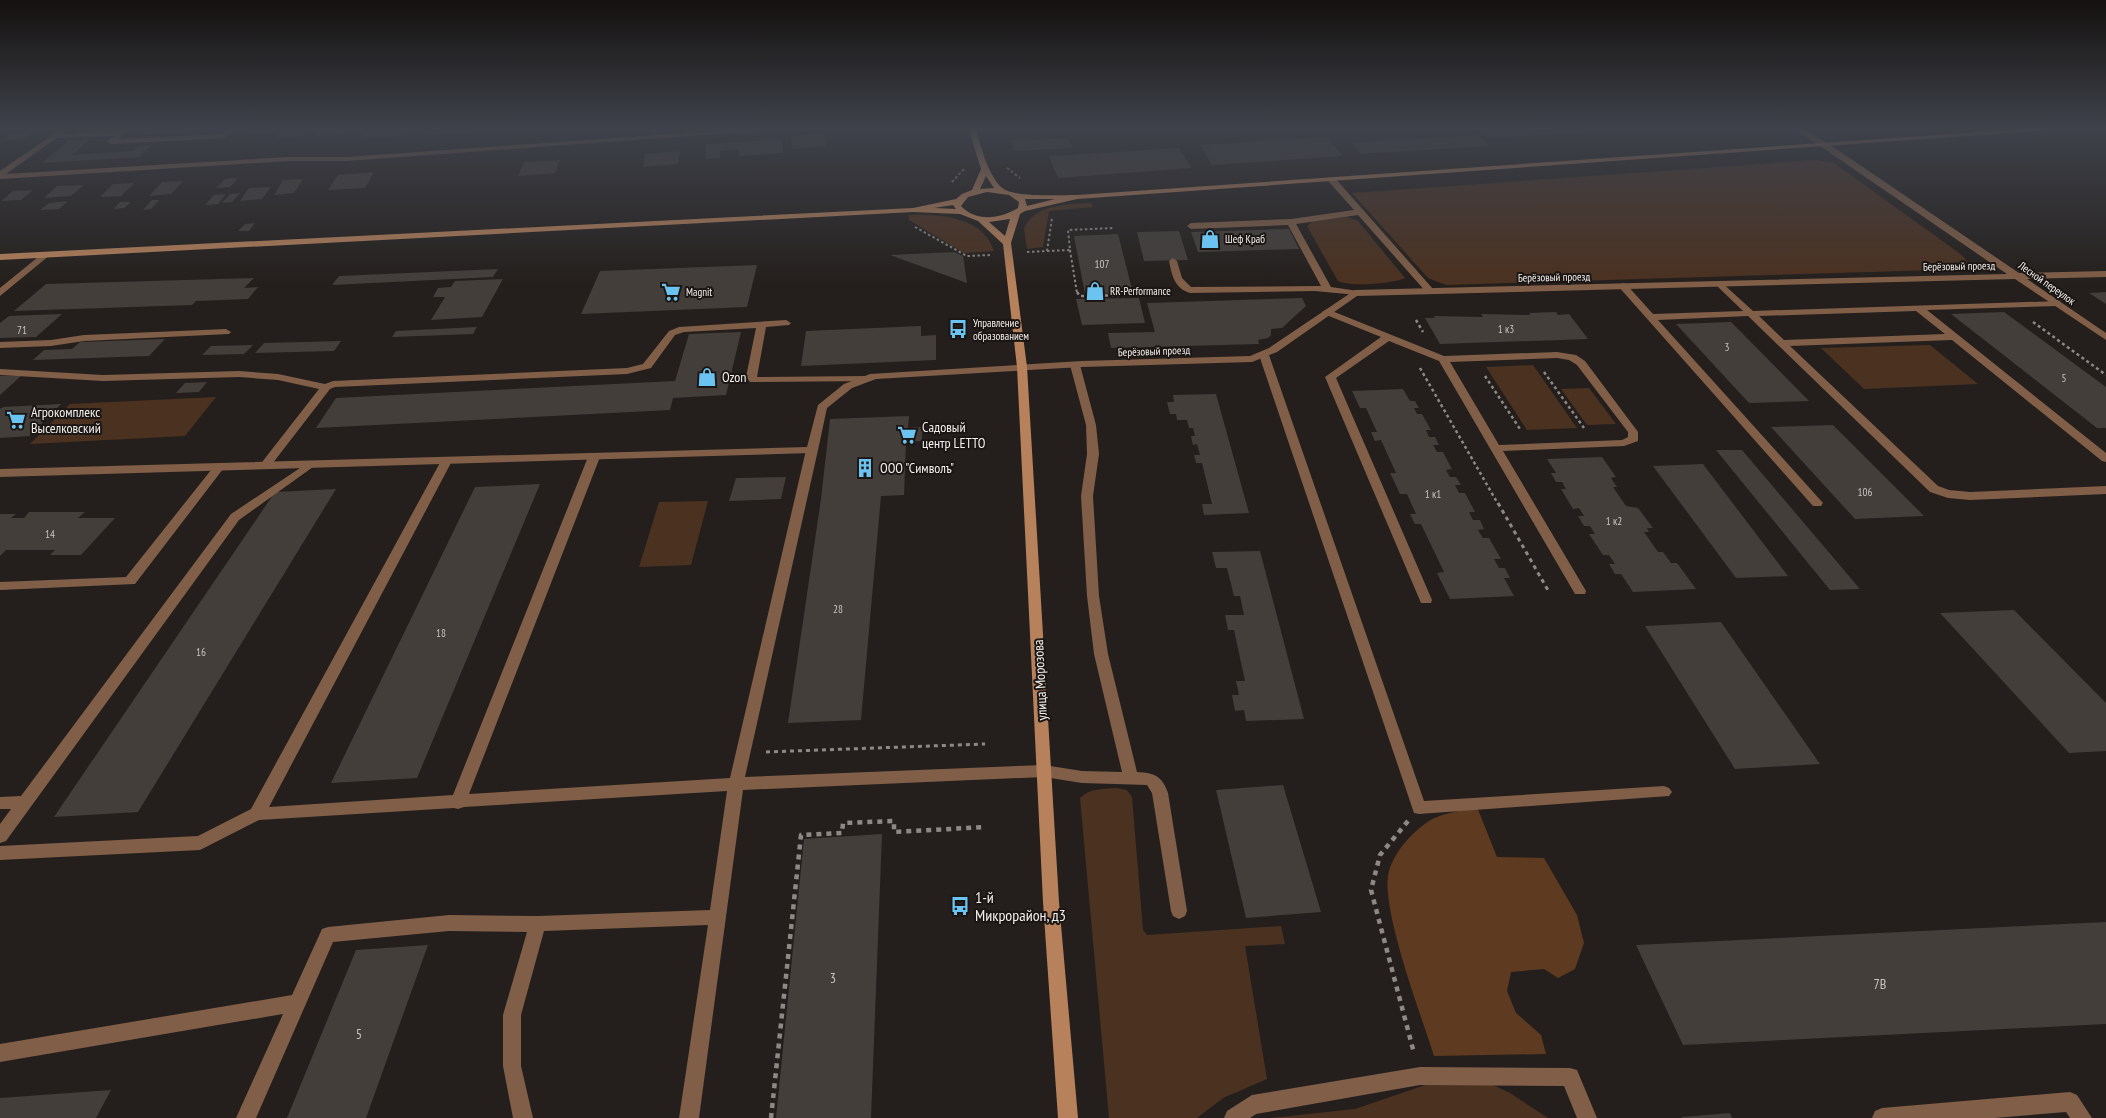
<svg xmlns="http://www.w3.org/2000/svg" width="2106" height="1118" font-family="'PT Sans Narrow',sans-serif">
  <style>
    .green { fill: #4b3120 }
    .forest { fill: #5e3a20 }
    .building { fill: #433e3a }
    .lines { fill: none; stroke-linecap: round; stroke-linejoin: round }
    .path-far3 { stroke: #8d8986; stroke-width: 2; stroke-dasharray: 2.5 2.5; stroke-linecap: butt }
    .path-far2 { stroke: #8d8986; stroke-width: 2.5; stroke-dasharray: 3 3; stroke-linecap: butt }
    .path-far1 { stroke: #8d8986; stroke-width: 3; stroke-dasharray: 4 4; stroke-linecap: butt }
    .path { stroke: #8d8986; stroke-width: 4.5; stroke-dasharray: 5 5; stroke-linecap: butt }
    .lane { fill: #805e47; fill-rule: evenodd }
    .street { fill: #805e47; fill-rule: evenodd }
    .secondary { fill: #b7815b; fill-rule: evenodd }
    .labels { text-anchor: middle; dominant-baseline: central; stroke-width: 4; stroke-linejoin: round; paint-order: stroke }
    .far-poi-label { font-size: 11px; fill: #f3efed; stroke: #1b1613; text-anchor: start }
    .number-label { font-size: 11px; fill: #c7c3c0 }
    .far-street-label { font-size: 11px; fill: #f3efed; stroke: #1b1613 }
    .poi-label { font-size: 14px; fill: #f3efed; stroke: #1b1613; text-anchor: start }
    .street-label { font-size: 14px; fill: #f3efed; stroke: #1b1613 }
    .near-number-label { font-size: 14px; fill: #c7c3c0 }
    .near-poi-label { font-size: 16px; fill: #f3efed; stroke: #1b1613; text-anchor: start }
  </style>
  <rect width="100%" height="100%" fill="#241f1c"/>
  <path class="green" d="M1817 160 1834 163 1959 253C1965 258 1969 261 1967 269L1446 285 1428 278 1352 193Z
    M1091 203 1093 207 1049 211 1043 247 1027 249 1024 229C1033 204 1069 204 1091 203Z
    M908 215C939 214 983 216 994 251L964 253 909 220Z
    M1347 217 1358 221 1405 278C1394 284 1348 287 1338 281L1307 226 1313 221Z
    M1930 345 1978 384 1864 389 1821 348Z
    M1533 365 1577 428 1527 430 1486 367Z
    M1589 388 1616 424 1587 425 1561 389Z
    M216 397 185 436 30 444 70 404Z
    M708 501 691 565 639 567 659 502Z
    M1116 788 1127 790 1132 797 1143 930 1147 935 1281 926 1285 944 1245 946 1267 1079 1223 1098 1197 1118H1109L1080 798C1090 788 1103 789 1116 788Z
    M1437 1081 1493 1085 1510 1093 1548 1118H1271L1355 1109Z"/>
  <path class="forest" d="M1477 807 1497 857 1544 858 1577 915 1584 943 1575 969 1558 978 1544 969 1511 972 1507 991 1516 1013 1541 1035 1546 1054 1434 1056C1422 1017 1379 906 1389 871 1395 851 1412 832 1429 821 1441 813 1463 811 1477 807Z"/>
  <path class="building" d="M220 127V129L143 135 150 128Z
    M252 127H277L272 133 245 134Z
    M285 127H311L304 136 275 138Z
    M322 127H347L341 135 315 136Z
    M411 127 405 136 360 138 366 130Z
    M429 127H476L474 132 424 135Z
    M1478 127H1614L1618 130 1491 138Z
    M32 133 25 139 2 140 10 134Z
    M825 133 827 146 792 149 791 136Z
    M1478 135 1490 146 1361 154 1351 143Z
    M1327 137 1343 156 1212 165 1200 145Z
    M1069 138 1072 148 1014 151 1011 141Z
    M90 139 72 155 133 151 138 146 151 145 140 157 42 163 68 141Z
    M782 139 783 153 739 156V149L720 151V158L706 159V144Z
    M1179 148 1191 168 1058 178 1049 156Z
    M680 151 678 164 643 167 645 154Z
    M560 160 555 173 518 176 524 162Z
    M374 172 365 188 328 190 338 175Z
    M238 178 230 187 216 188 225 179Z
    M303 179 294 193 274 195 283 180Z
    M183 181 171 194 149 196 162 182Z
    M134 183 121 196 100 197 113 184Z
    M84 185 71 196 44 198 57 186Z
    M271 187 262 199 240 201 249 188Z
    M33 190 21 200 1 201 13 191Z
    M240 193 232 202 222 203 230 194Z
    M226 194 218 204 205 205 214 195Z
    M152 200H159L151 209 143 210Z
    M68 201 59 209 40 210 49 203Z
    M120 202H131L124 208 114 209Z
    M255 223 249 231H238L245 224Z
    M1289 229 1299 249 1198 252 1191 232Z
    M1179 231 1188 260 1144 261 1137 232Z
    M1118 234 1133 293 1085 294 1074 236Z
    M954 252 963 256 967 283 890 255Z
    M757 265 747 307 581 314 600 271Z
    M498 269 493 277 332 285 339 276Z
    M254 278 244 288 258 287 248 299 196 301 192 305 14 311 46 284Z
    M503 279 482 317 431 320 445 297H433L438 288 451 287 455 281Z
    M2106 292V304L2089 293Z
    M1139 298 1145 323 1082 325 1076 299Z
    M1302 298 1306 306 1282 328 1271 329V335L1268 338 1258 340 1259 344 1111 348 1108 333 1155 332 1147 303Z
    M1556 312 1558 315 1569 314 1588 339 1440 344 1425 318H1435L1434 316 1483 317 1481 314 1530 315 1529 313Z
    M2004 312 2106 387V428H2097L1951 314Z
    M62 314 36 337 0 338V323L9 316Z
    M1731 322 1738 329 1809 401 1749 403 1676 324Z
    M921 326V336L936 335V360L801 366 806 331Z
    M477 327 473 334 392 337 396 331Z
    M741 332 726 395 673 398 670 410 316 428 336 398 675 381 689 334Z
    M165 339 149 356 33 360 44 350 72 349 80 342Z
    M341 341 334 351 255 353 264 343Z
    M253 345 244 354 202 355 211 346Z
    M0 376H21L0 395Z
    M207 382 199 392 176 393 185 383Z
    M1403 389 1410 401H1415L1419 408H1414L1417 414H1422L1431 430H1426L1429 437H1435L1439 445H1433L1437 452H1443L1452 469 1446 470 1450 477H1456L1461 485H1455L1459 493H1465L1475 512H1469L1473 520H1480L1484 529 1478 530 1483 538H1489L1501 559H1494L1499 568H1505L1510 578H1504L1514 596 1450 599 1437 573 1444 572 1421 524H1415L1410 514H1416L1407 494H1400L1390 473H1396L1381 440 1375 441 1371 432H1377L1366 408H1360L1352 391Z
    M1216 394 1249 513 1204 515 1202 504H1212L1202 463H1196L1194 455H1200L1197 444 1193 445 1191 436H1195L1193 428H1189L1187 420H1177L1176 414H1170L1167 402H1174L1173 395Z
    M61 404 29 436 0 438V409L3 407Z
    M909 416 908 428 922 427V441L906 442 904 495 881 496 861 720 788 723 821 499 830 419Z
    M1833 425 1924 516 1855 519 1771 427Z
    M1716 450H1742L1860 589 1830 590Z
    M1602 457 1616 477 1611 478 1617 487H1613L1626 506 1638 508 1653 528H1647L1649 532H1644L1658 552H1663L1671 563H1677L1696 589 1633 592 1621 574H1615L1609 564H1615L1609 555H1603L1589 534H1595L1590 526H1584L1578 516H1584L1579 508 1573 509 1561 489H1566L1562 482H1556L1551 473H1556L1547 459Z
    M1703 464 1788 576 1736 578 1653 466Z
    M786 477 781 499 729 501 736 478Z
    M540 484 417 778 331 783 475 487Z
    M336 489 138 812 54 817 275 492Z
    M29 512H85L78 518H115L81 555H50L55 550H6L0 556V514H16L11 518H24Z
    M1260 551 1304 719 1246 721 1244 710 1235 711 1232 695H1239L1236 681H1245L1234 630H1228L1225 615H1244L1240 596H1234L1227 568H1216L1212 552Z
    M2014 610 2106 703V751L2069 753 1940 613Z
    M1721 622 1820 764 1735 769 1645 626Z
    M1283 785 1321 912 1246 918 1216 790Z
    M882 834 871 1118H776L804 839Z
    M2106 922V1024L1683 1045 1636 945Z
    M428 945 366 1118H287L356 950Z
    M111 1090 96 1118H0V1098Z
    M1730 1113 1732 1118H1682V1117Z"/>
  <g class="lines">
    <path class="path-far3" d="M1007 168 1020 178
      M952 182 965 168
      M915 227 967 256 991 255
      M1070 250 1077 293
      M1047 251 1070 250 1068 230 1114 228
      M1027 252 1047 251 1052 218"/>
    <path class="path-far2" d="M1077 292 1080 296 1138 295
      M1416 320 1423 332
      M2033 322 2106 375
      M1420 368 1498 504
      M1544 372 1584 428
      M1485 376 1520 429"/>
    <path class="path-far1" d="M1498 503 1549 592
      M766 752 985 744"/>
    <path class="path" d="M1408 821 1380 855 1371 890 1414 1053
      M771 1118 801 835 842 833 843 823 894 821V832L986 827"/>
    <path class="lane" d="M124 127H132L119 139 223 134 229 127H236L225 138 111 144 107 142 114 136 57 138 53 136 57 134 120 131Z
      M1329 178H1335L1433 289V293H1427L1358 215 1296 224 1331 287 1358 291V295L1314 291 1190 293C1174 288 1172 275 1169 261L1173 258 1177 261 1182 278 1191 287 1321 286 1288 225 1191 229 1187 226 1191 223 1291 219 1354 210 1329 182Z
      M1720 281 1753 311 2060 301V305L2057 306 1927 310 2106 453V462L2102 461 1952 340 1790 346 1938 486 1949 490 1970 492 2106 486V494L1970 500 1948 498 1930 492 1748 316 1658 320 1823 503 1821 506H1813L1618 286 1623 283 1626 284 1653 314 1743 311 1717 286V282ZM1916 311 1945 334 1784 340 1759 316Z
      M1327 309 1444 356 1557 352 1576 355 1585 361 1638 432V441L1624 446 1503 451 1586 591 1585 594H1575L1439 361 1389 341 1336 378 1432 600 1431 603H1421L1325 377 1381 337 1324 314 1322 312ZM1557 358 1569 360 1577 365 1628 432V437L1622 440 1499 445 1450 362Z
      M786 320 791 323 789 325 766 327 757 377 867 376 872 379 871 381 750 382 746 377 756 328 684 332 675 335 651 368 627 374 335 387 330 389 269 468 265 469 259 466 319 389 278 380 239 377 103 381 0 375V369L103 375 239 371 278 374 325 384 333 381 627 368 643 364 669 331 679 327Z
      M226 329 231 332 229 334 84 341 51 346 0 348V342L51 340 84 335Z
      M1264 352 1269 355 1424 801 1664 786 1669 788 1672 792 1669 796 1419 814 1414 813 1259 355Z
      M1075 362 1080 365 1096 425 1099 454 1093 496 1099 596 1108 654 1137 772C1155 773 1162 776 1168 793L1187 911 1185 916 1179 919 1173 916 1171 911 1152 793 1147 785 1082 783 1044 777 743 790 699 1118H679L708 925 544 931 521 1015V1066L533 1118H513L503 1066V1015L527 932 449 931 333 942 256 1118H236L283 1014 0 1062V1044L292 995 322 929 328 927 449 915 538 916 710 910 727 791 464 807 458 809 454 808 259 820 200 850 0 860V846L198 836 251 809 442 459H450L452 461 269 807 453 795 588 457 594 454 600 457 469 794 730 778 806 450 812 447 818 450 745 777 1044 765 1082 771 1122 772 1094 654 1087 596 1081 496 1087 454 1086 425 1070 365Z
      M309 462 315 465 313 467 239 520 6 841 0 843V824L11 809H0V797L21 796 231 514Z
      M219 464 223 465 225 467 223 469 135 584 0 590V582L126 577 215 465Z
      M1420 1067 1570 1068 1577 1070 1597 1118H1577L1564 1086 1420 1085 1256 1114 1250 1118H1224L1227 1111 1252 1095Z
      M2070 1092 2077 1095 2092 1118H2070L2066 1112 1995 1118H1872L1875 1111 1882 1108Z"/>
    <path class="street" d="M64 127H72L6 174 288 157H347L770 127H811L347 161H288L0 179V171Z
      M1791 127H1800L1829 144 2019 273 2106 271V277L2027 279 2106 333V340L2015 279 1357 296 1277 352 1252 362 1082 367 876 379 852 388 827 408 818 450 812 453 0 477V469L807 447 818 405 844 384 870 374 1082 361 1250 356 1269 348 1355 290 2007 274 1823 148Z
      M43 253 50 255 0 296V288Z"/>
    <path class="secondary" d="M968 127H975C982 148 986 171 1001 187 1012 198 1061 195 1077 195L2052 127H2093L1077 199 1025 211 1020 214 1011 243 1027 367 1059 902 1078 1118H1058L1043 902 1017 367 1003 244 978 221 960 214 913 212 0 260V254L913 208 956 199 962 194 972 190 981 169ZM986 176 994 188 980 189ZM987 192 1009 195 1019 202 1018 208C1000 219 976 222 961 206L968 197ZM1025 199H1055L1027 206ZM953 205 956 209 934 208ZM1010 219 1005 236 989 222Z"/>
  </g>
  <linearGradient id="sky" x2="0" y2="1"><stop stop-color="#14110f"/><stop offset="0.45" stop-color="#3f424b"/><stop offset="1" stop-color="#3f424b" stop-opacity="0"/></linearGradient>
  <rect width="2106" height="284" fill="url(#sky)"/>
  <defs>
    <g id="shop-bare" transform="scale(1.5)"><path d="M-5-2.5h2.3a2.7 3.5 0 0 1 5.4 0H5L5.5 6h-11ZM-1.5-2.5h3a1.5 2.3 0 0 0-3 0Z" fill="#6bc3f2" stroke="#1b1613" stroke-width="2.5" paint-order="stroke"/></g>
    <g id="supermarket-bare" transform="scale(1.5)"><path d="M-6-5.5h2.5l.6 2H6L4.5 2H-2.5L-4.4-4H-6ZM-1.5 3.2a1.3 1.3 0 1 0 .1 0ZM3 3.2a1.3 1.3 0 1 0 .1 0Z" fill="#6bc3f2" stroke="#1b1613" stroke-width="2.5" paint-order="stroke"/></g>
    <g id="bus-bare" transform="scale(1.5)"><path d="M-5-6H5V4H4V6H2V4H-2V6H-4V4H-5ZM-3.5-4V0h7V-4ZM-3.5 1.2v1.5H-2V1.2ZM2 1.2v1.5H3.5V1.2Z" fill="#6bc3f2" stroke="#1b1613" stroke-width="2.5" paint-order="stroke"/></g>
    <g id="building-bare" transform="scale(1.5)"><path d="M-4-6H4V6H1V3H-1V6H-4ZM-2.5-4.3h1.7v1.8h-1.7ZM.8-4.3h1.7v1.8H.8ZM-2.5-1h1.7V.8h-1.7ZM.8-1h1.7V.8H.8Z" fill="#6bc3f2" stroke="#1b1613" stroke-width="2.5" paint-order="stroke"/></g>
  </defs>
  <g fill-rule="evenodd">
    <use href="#shop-bare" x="1210" y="239"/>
    <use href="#shop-bare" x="1095" y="291"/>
    <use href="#supermarket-bare" x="671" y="292"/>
    <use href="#bus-bare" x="958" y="329"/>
    <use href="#shop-bare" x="707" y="377"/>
    <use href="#supermarket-bare" x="16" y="420"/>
    <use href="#supermarket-bare" x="907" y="435"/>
    <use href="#building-bare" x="865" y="468"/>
    <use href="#bus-bare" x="960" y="906"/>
  </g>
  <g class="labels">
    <g class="far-poi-label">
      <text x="1225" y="239">Шеф Краб</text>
      <text x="1110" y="291">RR-Performance</text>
      <text x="686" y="292">Magnit</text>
      <text x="973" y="323">Управление<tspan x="973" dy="13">образованием</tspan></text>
    </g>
    <g class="number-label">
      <text x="1102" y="264">107</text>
      <text x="1506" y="329">1 к3</text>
      <text x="22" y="330">71</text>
      <text x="1727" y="347">3</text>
      <text x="2064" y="378">5</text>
      <text x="1865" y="492">106</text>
      <text x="1433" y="494">1 к1</text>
      <text x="1614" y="521">1 к2</text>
      <text x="50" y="534">14</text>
      <text x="838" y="609">28</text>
      <text x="441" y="633">18</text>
      <text x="201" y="652">16</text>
    </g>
    <g class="far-street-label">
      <text transform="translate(1959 266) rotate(-1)">Берёзовый проезд</text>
      <text transform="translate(1554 277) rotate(-1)">Берёзовый проезд</text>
      <text transform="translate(2047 283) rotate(35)">Лесной переулок</text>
      <text transform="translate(1154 351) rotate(-2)">Берёзовый проезд</text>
    </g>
    <g class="poi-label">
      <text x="722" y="377">Ozon</text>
      <text x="31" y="412">Агрокомплекс<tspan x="31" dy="16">Выселковский</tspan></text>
      <text x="922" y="427">Садовый<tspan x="922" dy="16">центр LETTO</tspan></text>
      <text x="880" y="468">ООО "Символъ"</text>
    </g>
    <g class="street-label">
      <text transform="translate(1040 680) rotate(-93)">улица Морозова</text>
    </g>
    <g class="near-number-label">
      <text x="833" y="978">3</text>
      <text x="1880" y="984">7В</text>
      <text x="359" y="1034">5</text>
    </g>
    <g class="near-poi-label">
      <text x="975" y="897">1-й<tspan x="975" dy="18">Микрорайон, д3</tspan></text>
    </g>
  </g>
</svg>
